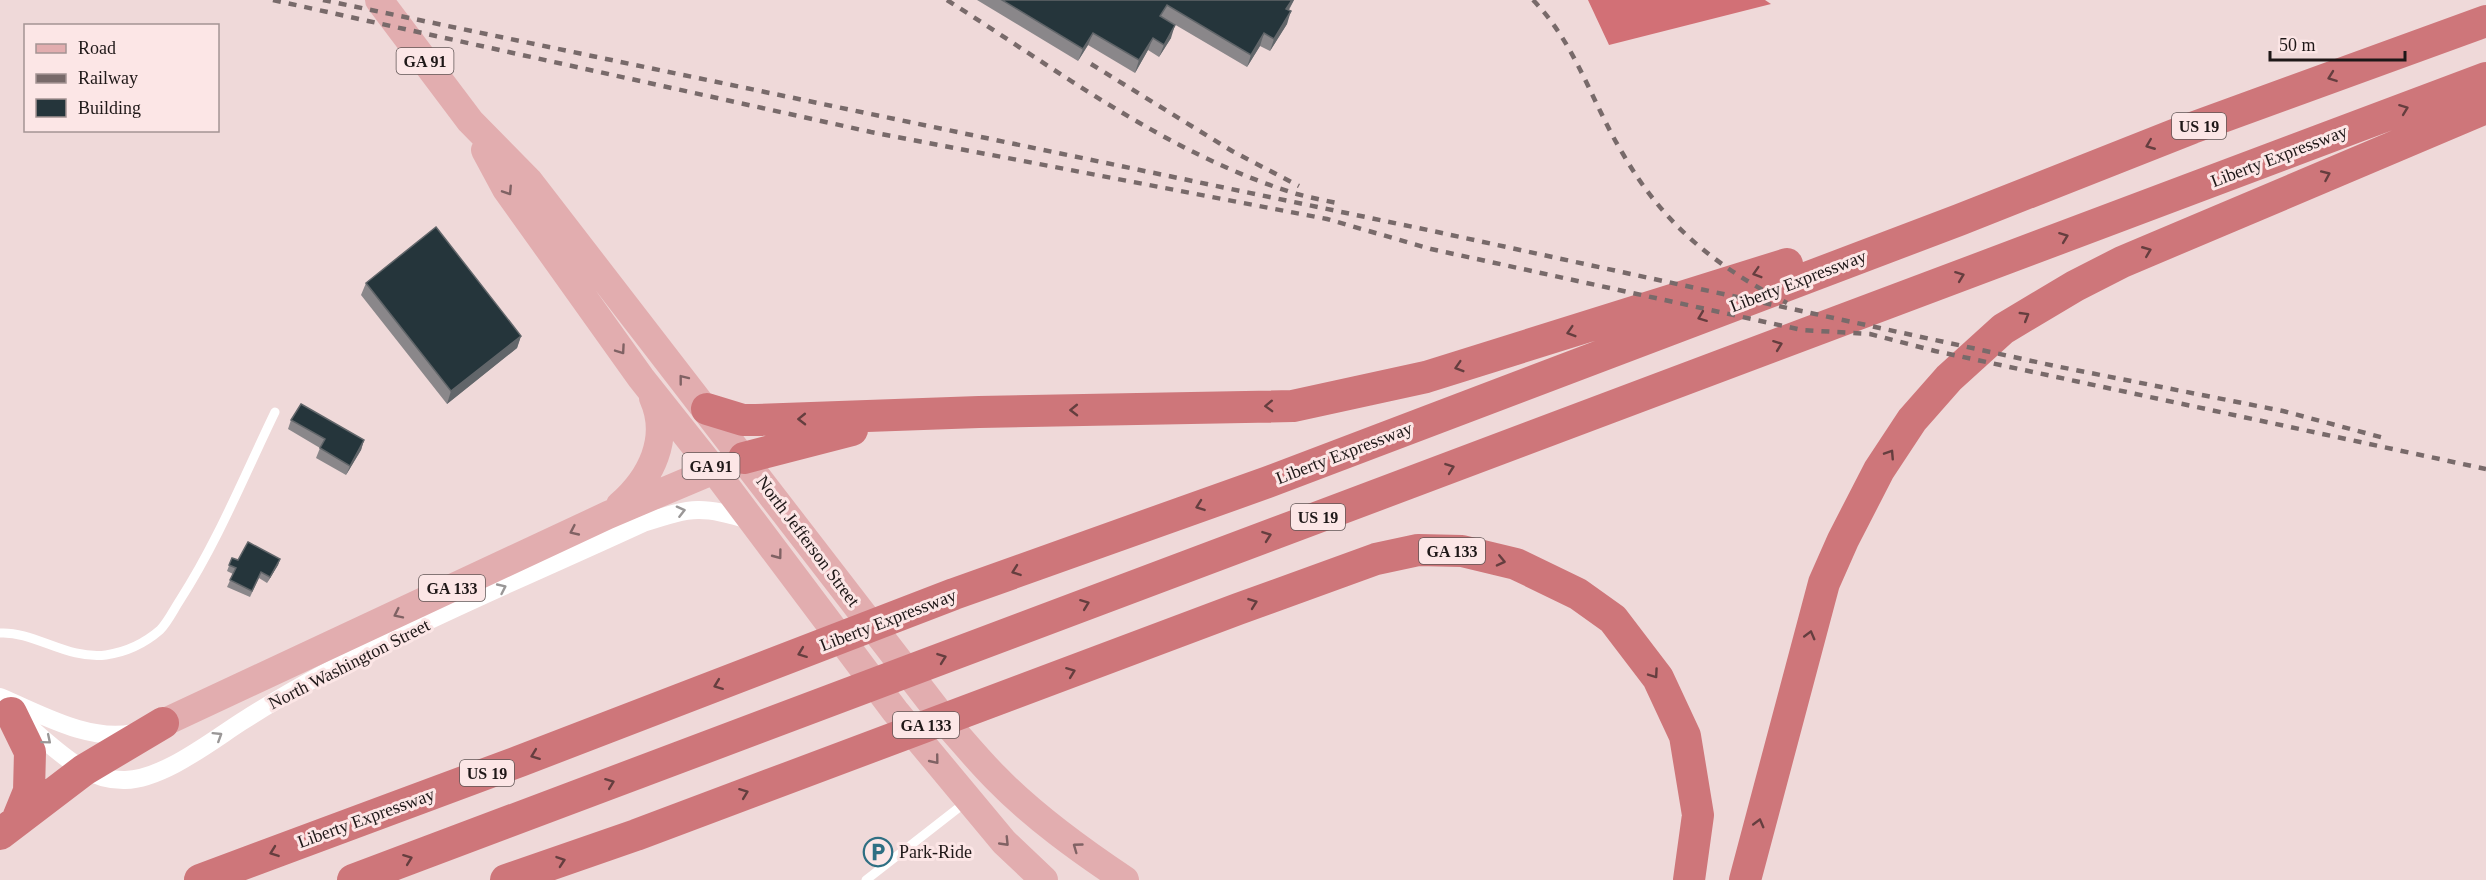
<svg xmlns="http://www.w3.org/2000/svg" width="2486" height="880" font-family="'Times New Roman',serif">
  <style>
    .water { fill: #d27076 }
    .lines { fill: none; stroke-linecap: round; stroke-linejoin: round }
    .lane { stroke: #fff; stroke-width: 9 }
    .street { stroke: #fff; stroke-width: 18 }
    .primary { stroke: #e2adaf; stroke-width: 28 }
    .highway { stroke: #ce767a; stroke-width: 32 }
    .rail { stroke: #786a6a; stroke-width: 4.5; stroke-dasharray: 8 8; stroke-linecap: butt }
    .wall { fill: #8a878a }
    .shaded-wall { fill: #62666a }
    .building { fill: #25353b; stroke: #62666a; stroke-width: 1.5 }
    .oneway { stroke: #653e3f }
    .oneway2 { stroke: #806264 }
    .oneway3 { stroke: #9a9797 }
    .labels { text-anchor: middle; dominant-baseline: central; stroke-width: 6; stroke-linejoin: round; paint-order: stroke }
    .shield { fill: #fce6e6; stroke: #615656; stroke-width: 1.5 }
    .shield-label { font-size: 16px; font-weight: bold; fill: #1f1818 }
    .street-label { font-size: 18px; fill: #1f1818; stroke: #fce6e6 }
    .poi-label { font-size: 18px; fill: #1f1818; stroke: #fce6e6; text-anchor: start }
  </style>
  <rect width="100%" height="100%" fill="#efd9d9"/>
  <path class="water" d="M1588 0H1765L1771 4 1609 45Z"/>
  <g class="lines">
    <path class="lane" d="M0 633C34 631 67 660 106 655 126 652 145 643 160 630 168 622 174 609 180 600 218 541 245 474 275 412
      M866 880 966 802"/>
    <path class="street" d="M0 697C41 714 88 742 133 733
      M18 718C51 743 81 781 125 780 163 779 210 742 241 722 366 642 509 585 643 523 695 506 701 506 753 521"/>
    <path class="primary" d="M379 0 470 121 529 181 950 727C965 744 980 762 996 778 1034 817 1080 850 1125 880
      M485 150 506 189 641 378 714 470 895 711 1004 842 1044 880
      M620 505C651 478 671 438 653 398
      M163 723 608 515 731 463"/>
    <path class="highway" d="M707 409 743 420H756L979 412 1293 406 1426 377 1787 264
      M744 458 852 430
      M11 713 30 752 29 791 18 818
      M0 834 84 770 163 723
      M200 880 520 761 954 594 1268 482 1959 220 2192 128 2486 21
      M353 880 2486 78
      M506 880 636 835 1238 609 1376 559 1418 550 1462 551 1516 564 1578 594 1613 619 1658 678 1685 736 1698 815 1689 880
      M1745 880 1824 583 1843 540 1879 470 1912 420 1949 378 2003 329 2075 286 2122 262 2486 108"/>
    <path class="rail" d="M273 0 871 132 1327 219 1431 249 1802 330 1870 334 1935 351 2486 469
      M323 0 1428 230 2055 366 2283 411 2388 439
      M947 0C1059 71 1169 155 1297 194 1312 198 1327 201 1342 204
      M1533 0C1576 44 1592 103 1623 154 1663 224 1716 267 1787 303
      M1091 64 1232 151 1299 186"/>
  </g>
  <path class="wall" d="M977 0H1294L1289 10 1287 24 1270 51 1260 46 1247 67 1162 17 1171 38 1159 57 1148 50 1135 73 1088 45 1078 61Z
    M366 283 521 336 517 348 447 404 361 295Z
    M291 420 364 440 361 450 346 475 316 458 320 448 288 429Z
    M232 558 238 560 280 559 278 565 267 583 259 578 250 597 227 587 233 574 227 571Z"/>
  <path class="shaded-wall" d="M1292 0H1294L1282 21 1286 9Z
    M1291 11 1287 24 1270 51 1274 39Z
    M1175 25 1171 38 1159 57 1164 45Z
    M1093 33 1088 45 1078 61 1083 49Z
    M1264 33 1260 46 1247 67 1251 55Z
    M1153 38 1148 50 1135 73 1139 60Z
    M521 336 517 348 447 404 451 391Z
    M364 440 361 450 346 475 350 466Z
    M280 559 278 565 267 583 270 577Z"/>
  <path class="building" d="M1002 0H1292L1286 9 1291 11 1274 39 1264 33 1251 55 1167 5 1160 16 1175 25 1164 45 1153 38 1139 60 1093 33 1083 49Z
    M436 227 521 336 451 391 366 283Z
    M301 404 364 440 350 466 320 448 325 439 291 420Z
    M248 542 280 559 270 577 261 572 252 591 230 580 236 568 229 565 232 558 238 560Z"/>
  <defs><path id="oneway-chevron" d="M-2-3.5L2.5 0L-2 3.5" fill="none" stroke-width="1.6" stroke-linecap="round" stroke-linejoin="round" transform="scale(1.5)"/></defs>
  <g class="oneway">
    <use href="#oneway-chevron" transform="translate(2332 77) rotate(160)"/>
    <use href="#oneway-chevron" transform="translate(2404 109) rotate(-21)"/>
    <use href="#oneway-chevron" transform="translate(2150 145) rotate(158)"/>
    <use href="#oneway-chevron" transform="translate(2326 175) rotate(-24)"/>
    <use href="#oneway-chevron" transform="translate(2064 237) rotate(-21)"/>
    <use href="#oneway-chevron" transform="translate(2147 251) rotate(-22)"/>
    <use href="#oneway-chevron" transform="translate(1757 273) rotate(163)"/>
    <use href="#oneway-chevron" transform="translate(1960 276) rotate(-21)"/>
    <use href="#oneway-chevron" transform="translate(2025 316) rotate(-31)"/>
    <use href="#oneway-chevron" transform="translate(1702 317) rotate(159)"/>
    <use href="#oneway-chevron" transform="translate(1571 332) rotate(163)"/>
    <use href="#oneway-chevron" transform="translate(1778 345) rotate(-21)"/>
    <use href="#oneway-chevron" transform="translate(1459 367) rotate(163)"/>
    <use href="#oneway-chevron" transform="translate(1269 406) rotate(178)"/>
    <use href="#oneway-chevron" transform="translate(1074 410) rotate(179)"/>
    <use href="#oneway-chevron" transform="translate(802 419) rotate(179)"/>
    <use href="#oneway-chevron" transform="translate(1890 454) rotate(-57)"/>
    <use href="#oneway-chevron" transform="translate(1450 468) rotate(-20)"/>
    <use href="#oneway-chevron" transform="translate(1200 506) rotate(160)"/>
    <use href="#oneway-chevron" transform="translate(1267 536) rotate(-20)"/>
    <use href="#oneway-chevron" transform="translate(1501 561) rotate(13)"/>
    <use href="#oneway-chevron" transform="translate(1016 571) rotate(160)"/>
    <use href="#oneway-chevron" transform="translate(1253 603) rotate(-20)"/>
    <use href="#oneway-chevron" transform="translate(1085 604) rotate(-21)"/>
    <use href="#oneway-chevron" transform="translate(1810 635) rotate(-75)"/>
    <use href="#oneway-chevron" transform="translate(802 653) rotate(159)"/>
    <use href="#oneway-chevron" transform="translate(942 658) rotate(-20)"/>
    <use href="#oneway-chevron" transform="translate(1071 672) rotate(-21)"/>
    <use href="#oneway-chevron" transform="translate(1654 674) rotate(55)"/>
    <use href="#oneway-chevron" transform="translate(718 685) rotate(159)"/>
    <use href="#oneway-chevron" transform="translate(535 755) rotate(159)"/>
    <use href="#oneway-chevron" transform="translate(610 783) rotate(-21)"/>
    <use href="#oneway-chevron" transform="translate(744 793) rotate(-21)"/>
    <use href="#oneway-chevron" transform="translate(1759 823) rotate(-75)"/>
    <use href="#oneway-chevron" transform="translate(274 852) rotate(160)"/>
    <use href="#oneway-chevron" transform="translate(408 859) rotate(-21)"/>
    <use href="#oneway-chevron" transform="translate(561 861) rotate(-19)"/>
  </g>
  <g class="oneway2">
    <use href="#oneway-chevron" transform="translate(508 191) rotate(57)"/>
    <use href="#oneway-chevron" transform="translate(621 350) rotate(55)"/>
    <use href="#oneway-chevron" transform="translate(683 379) rotate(-128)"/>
    <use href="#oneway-chevron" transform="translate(574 531) rotate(155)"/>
    <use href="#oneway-chevron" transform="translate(778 555) rotate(53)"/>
    <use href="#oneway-chevron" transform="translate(398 614) rotate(154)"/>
    <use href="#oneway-chevron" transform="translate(935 760) rotate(51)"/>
    <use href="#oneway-chevron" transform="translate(1005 842) rotate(46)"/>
    <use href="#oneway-chevron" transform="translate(1077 847) rotate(-144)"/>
  </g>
  <g class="oneway3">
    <use href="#oneway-chevron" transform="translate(681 511) rotate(-14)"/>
    <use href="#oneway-chevron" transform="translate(502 588) rotate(-25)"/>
    <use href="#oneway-chevron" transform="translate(218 736) rotate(-32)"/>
    <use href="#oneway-chevron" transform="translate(47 740) rotate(40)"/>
  </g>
  <defs>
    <g id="parking-ring" transform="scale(1.5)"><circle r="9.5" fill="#fce6e6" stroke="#2f6f83" stroke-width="1.5"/><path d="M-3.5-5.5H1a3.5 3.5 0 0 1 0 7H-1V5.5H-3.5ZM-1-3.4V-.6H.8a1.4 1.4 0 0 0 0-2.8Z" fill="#2f6f83"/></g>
  </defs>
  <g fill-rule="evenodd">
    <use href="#parking-ring" x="878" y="852"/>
  </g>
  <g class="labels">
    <g class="shield">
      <rect x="396.5" y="48" width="57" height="26" rx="4.5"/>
      <rect x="2172" y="113" width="54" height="26" rx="4.5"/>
      <rect x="682.5" y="453" width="57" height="26" rx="4.5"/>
      <rect x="1291" y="504" width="54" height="26" rx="4.5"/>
      <rect x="1419" y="538" width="66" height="26" rx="4.5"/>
      <rect x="419" y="575" width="66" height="26" rx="4.5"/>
      <rect x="893" y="712" width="66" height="26" rx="4.5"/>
      <rect x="460" y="760" width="54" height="26" rx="4.5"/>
    </g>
    <g class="shield-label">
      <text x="425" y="61">GA 91</text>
      <text x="2199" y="126">US 19</text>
      <text x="711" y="466">GA 91</text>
      <text x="1318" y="517">US 19</text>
      <text x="1452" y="551">GA 133</text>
      <text x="452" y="588">GA 133</text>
      <text x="926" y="725">GA 133</text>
      <text x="487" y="773">US 19</text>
    </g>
    <g class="street-label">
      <text transform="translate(2279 156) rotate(-21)">Liberty Expressway</text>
      <text transform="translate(1798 281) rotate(-21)">Liberty Expressway</text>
      <text transform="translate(1344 453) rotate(-21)">Liberty Expressway</text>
      <text transform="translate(808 541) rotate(53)">North Jefferson Street</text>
      <text transform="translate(888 620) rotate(-21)">Liberty Expressway</text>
      <text transform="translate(349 664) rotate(-27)">North Washington Street</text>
      <text transform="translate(366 818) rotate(-20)">Liberty Expressway</text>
    </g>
    <g class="poi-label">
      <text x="899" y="852">Park-Ride</text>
    </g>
  </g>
  <rect x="24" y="24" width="195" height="108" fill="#fce6e6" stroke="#a49494" stroke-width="1.5"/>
  <rect x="36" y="44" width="30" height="9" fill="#e2adaf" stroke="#a49494" stroke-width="1.5"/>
  <text x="78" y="54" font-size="18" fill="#1f1818">Road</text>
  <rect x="36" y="74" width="30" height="9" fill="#786a6a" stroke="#a49494" stroke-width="1.5"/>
  <text x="78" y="84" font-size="18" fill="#1f1818">Railway</text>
  <rect x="36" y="99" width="30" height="18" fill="#25353b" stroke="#a49494" stroke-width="1.5"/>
  <text x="78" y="114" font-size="18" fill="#1f1818">Building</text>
  <path d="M2270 51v9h135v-9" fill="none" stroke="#1f1818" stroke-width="3"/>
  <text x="2279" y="51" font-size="18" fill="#1f1818" stroke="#fce6e6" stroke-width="4.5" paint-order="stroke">50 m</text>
</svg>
